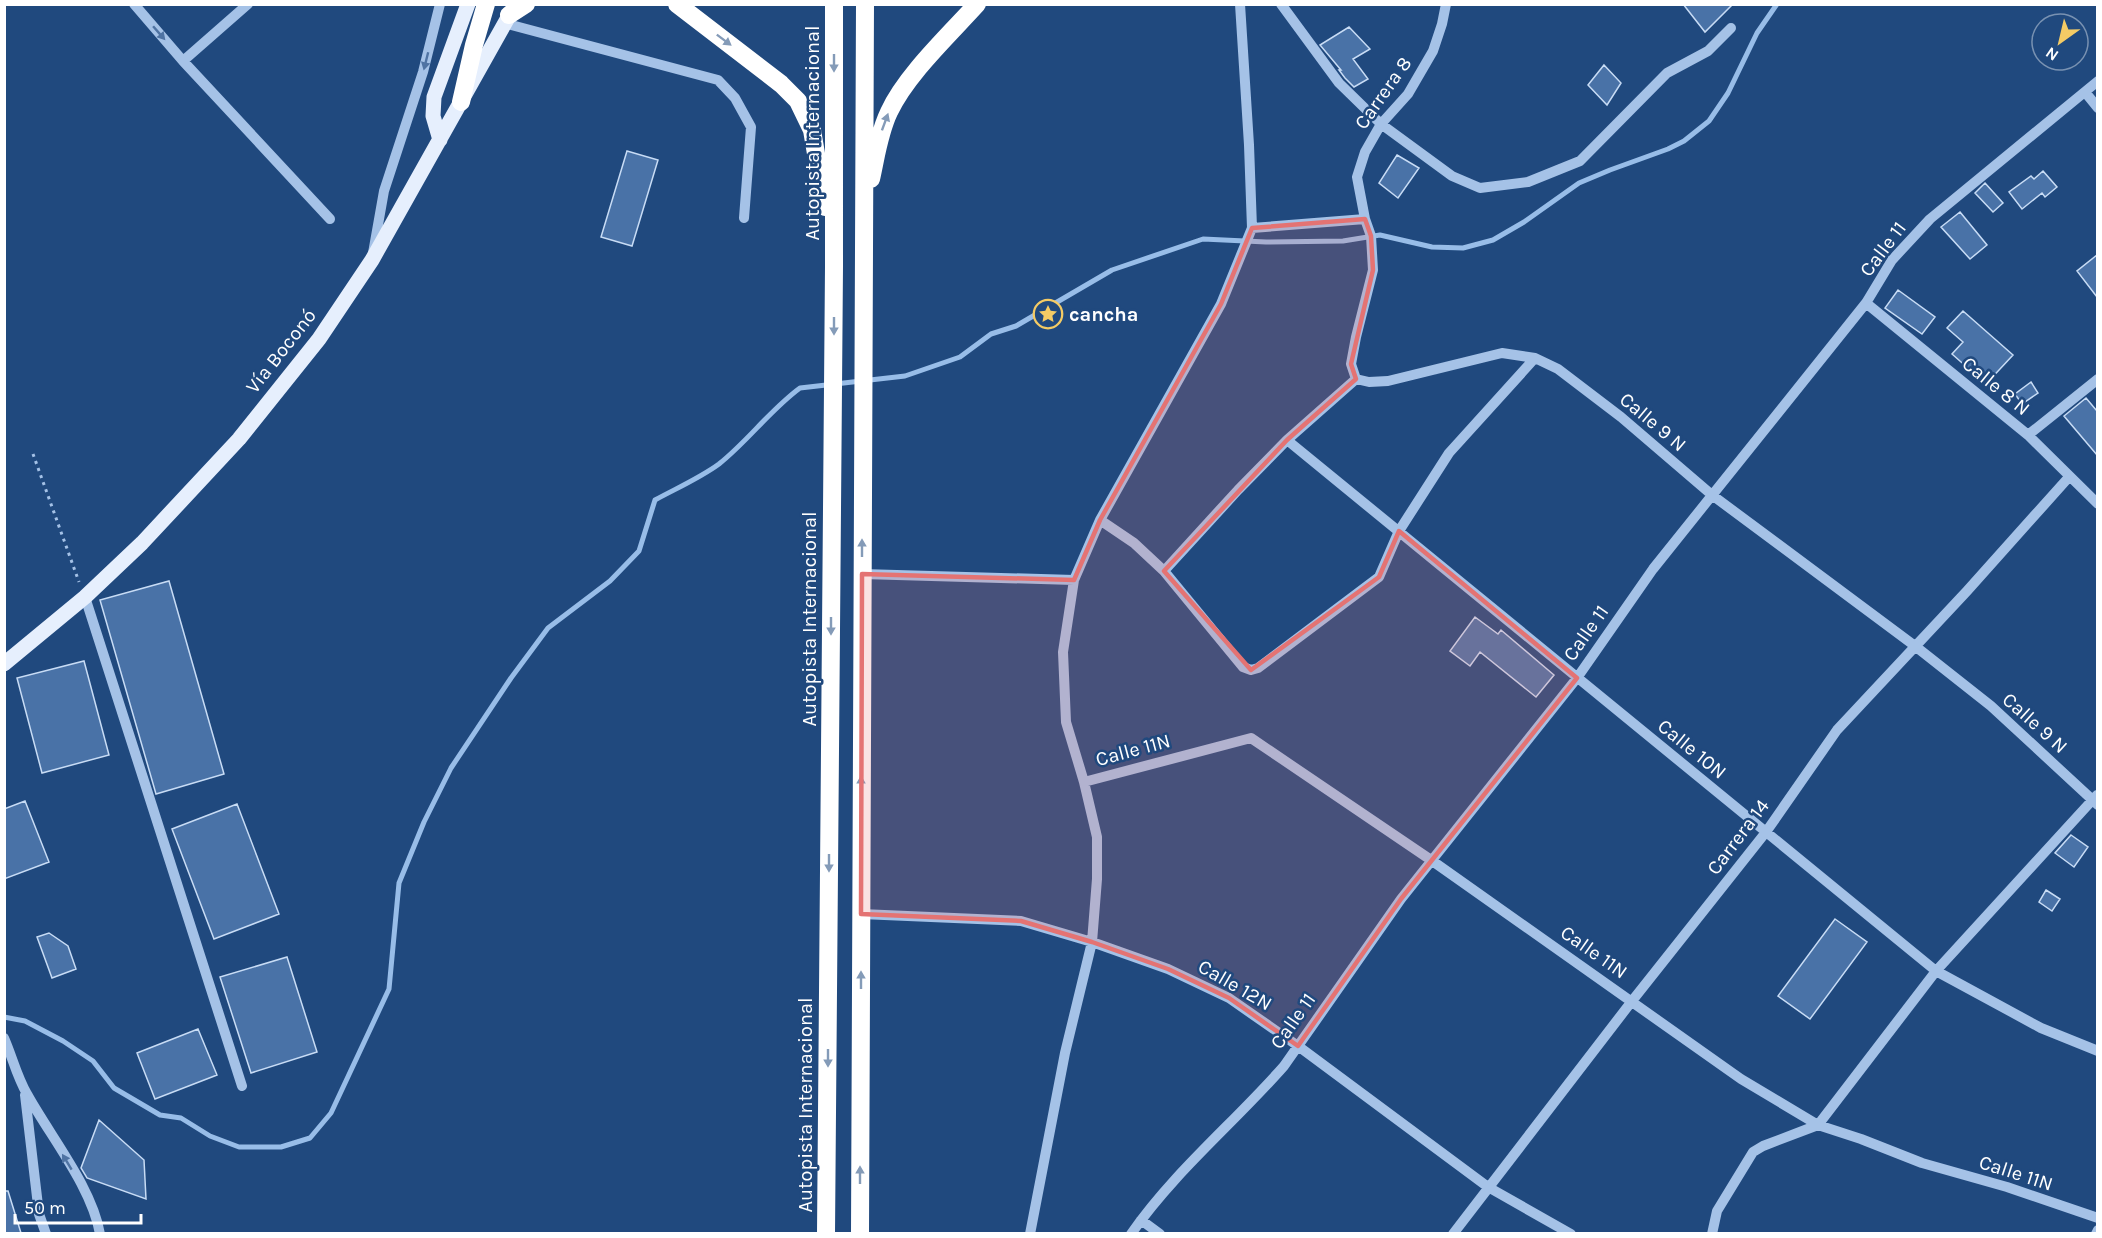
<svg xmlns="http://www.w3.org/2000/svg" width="2102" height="1238" font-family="Karla,sans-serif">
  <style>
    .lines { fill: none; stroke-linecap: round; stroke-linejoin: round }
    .stream { stroke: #98bde8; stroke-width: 5 }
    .building { fill: #4972a7; stroke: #c8dcf5; stroke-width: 1.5 }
    .path { stroke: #a5c2e7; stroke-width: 3; stroke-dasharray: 3 4.5; stroke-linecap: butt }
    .minor { stroke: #a5c2e7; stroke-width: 10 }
    .major { stroke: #e6effd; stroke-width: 15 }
    .highway { stroke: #fff; stroke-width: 18 }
    .oneway { fill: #4f73a3 }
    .oneway2 { fill: #849bb8 }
    .marked { fill: #e47373; fill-opacity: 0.2; stroke: #e47373; stroke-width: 4.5; stroke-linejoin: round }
    .labels { text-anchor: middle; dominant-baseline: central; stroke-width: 5; stroke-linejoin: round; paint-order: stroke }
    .street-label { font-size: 20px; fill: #fff; stroke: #20497e }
    .poi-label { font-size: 20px; font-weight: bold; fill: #fff; stroke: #20497e; text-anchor: start }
  </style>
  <rect width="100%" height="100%" fill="#20497e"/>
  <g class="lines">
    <path class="stream" d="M4 1017 25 1021 63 1041 93 1061 114 1088 160 1115 181 1118 210 1136 239 1147H281L310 1138 331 1113 389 989 399 883 424 822 451 768 511 678 548 628 610 581 639 551 655 500C675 489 700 478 719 464 748 441 770 410 800 388L905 376 960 357 991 334 1016 326 1112 270 1203 239 1266 242 1343 241 1380 235 1432 247 1463 248 1493 240 1524 222 1579 183 1610 170 1668 149 1684 141 1709 121 1728 93 1757 33 1777 4"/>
  </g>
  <path class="building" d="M1683 4H1733L1705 32Z
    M1349 27 1370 49 1353 59 1368 79 1354 87 1345 78 1339 70H1341L1320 45Z
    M1604 65 1621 83 1607 105 1588 85Z
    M627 151 658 160 632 246 601 237Z
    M1397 155 1419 168 1398 198 1379 183Z
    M2043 171 2057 187 2045 197 2042 193 2022 209 2009 192 2031 176 2034 179Z
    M1985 183 2003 203 1993 212 1975 193Z
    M1960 212 1987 245 1970 259 1941 227Z
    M2097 255V297L2077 271Z
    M1898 290 1935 317 1922 334 1885 308Z
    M1963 311 2013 355 1986 384 1952 354 1963 342 1947 328Z
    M2031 382 2038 393 2022 404 2015 394Z
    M2086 398 2097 411V455L2064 416Z
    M169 581 224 774 156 794 100 600Z
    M1475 617 1498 634 1501 630 1554 675 1536 697 1480 652 1470 666 1450 651Z
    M84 661 109 755 42 773 17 678Z
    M25 801 49 862 4 879V809Z
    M237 804 279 914 214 939 172 829Z
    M2071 835 2088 847 2074 867 2055 853Z
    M2046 890 2060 899 2052 911 2039 902Z
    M1835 919 1867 942 1810 1019 1778 996Z
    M49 933 68 946 76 969 52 978 37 937Z
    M287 957 317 1052 251 1073 220 977Z
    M198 1029 217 1075 155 1099 137 1053Z
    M99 1120 144 1160 146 1199 87 1178 81 1168Z
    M4 1191H8L21 1233H4Z"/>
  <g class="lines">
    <path class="path" d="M33 454 79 582"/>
    <path class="minor" d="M134 4 183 61 330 219
      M1281 4 1339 83 1381 124 1452 176 1480 188 1528 182 1580 161 1667 73 1708 51 1731 28
      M504 23 718 80 735 98 751 127 744 218
      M183 61 248 4
      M2085 92 2098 108
      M1252 228 1365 219
      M373 253 384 191 423 72 440 4
      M1866 303 2028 435 2098 504
      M1356 379 1369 382 1388 381 1502 353 1535 358 1558 369 1621 417 1712 495 1915 646 1991 706 2098 805
      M1356 379 1351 364 1356 337 1373 270 1371 236 1365 219 1357 177 1365 152 1381 124 1408 94 1433 51 1442 24 1446 4
      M2028 435 2098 379
      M1287 440 1936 971 2041 1028 2098 1051
      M1100 520 1134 543 1164 571 1243 667 1251 670 1258 668 1379 577 1399 531 1449 453 1535 358
      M1164 571 1238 490 1287 440 1356 379
      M862 574 1074 580
      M85 597 242 1086
      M1084 782 1251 738 1431 860 1741 1079 1818 1125 1861 1139 1922 1163 2007 1187 2098 1218
      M861 914 1021 921 1092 942 1168 969 1229 998 1298 1046 1488 1187 1571 1234
      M4 1038C12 1056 17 1077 27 1094 50 1136 92 1187 100 1234
      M25 1095 39 1214 46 1234
      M1141 1220 1160 1234
      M1030 1234 1065 1053 1092 942 1097 879V837L1084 782 1066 722 1063 652 1074 580 1100 520 1221 304 1252 228 1249 145 1240 4
      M1131 1234C1175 1171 1234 1123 1284 1066L1401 899 1577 678 1653 569 1866 303 1892 260 1930 219 2098 81
      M1453 1234 1632 1001 1766 832 1837 730 1967 591 2069 477
      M1712 1234 1717 1211 1753 1152 1763 1146 1818 1125 1936 971 2097 795
      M2096 1234 2098 1230"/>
    <path class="major" d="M440 140 433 116 434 97 468 4
      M4 664 85 597 142 543 239 439 319 339 372 260 514 7"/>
    <path class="highway" d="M677 4 781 84 798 101 812 130 825 207
      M509 15 526 4
      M461 102 474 45 486 4
      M871 179C876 157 879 133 889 112 906 75 949 35 977 4
      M826 1234 834 267V4
      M860 1234 865 4"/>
  </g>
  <defs><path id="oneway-solid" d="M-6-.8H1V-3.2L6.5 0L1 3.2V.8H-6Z" transform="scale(1.5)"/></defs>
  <g class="oneway">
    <use href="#oneway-solid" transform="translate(159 33) rotate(49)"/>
    <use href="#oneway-solid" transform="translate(426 61) rotate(104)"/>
    <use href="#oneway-solid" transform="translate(67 1162) rotate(-121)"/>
  </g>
  <g class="oneway2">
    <use href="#oneway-solid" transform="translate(724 40) rotate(37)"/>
    <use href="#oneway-solid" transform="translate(834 63) rotate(90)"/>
    <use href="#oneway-solid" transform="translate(885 122) rotate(-70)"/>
    <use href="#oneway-solid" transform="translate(834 326) rotate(90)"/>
    <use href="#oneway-solid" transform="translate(862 548) rotate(-90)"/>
    <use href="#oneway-solid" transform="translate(831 626) rotate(90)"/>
    <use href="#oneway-solid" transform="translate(861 785) rotate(-90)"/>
    <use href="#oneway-solid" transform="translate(829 863) rotate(90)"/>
    <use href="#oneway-solid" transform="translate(861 980) rotate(-90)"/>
    <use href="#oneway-solid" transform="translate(828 1058) rotate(90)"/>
    <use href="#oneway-solid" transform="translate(860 1175) rotate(-90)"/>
  </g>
  <path class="marked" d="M1365 219 1371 236 1373 270 1351 364 1356 379 1287 440 1164 571 1251 670 1379 577 1399 531 1577 678 1401 899 1298 1046 1229 998 1168 969 1092 942 1021 921 861 914 862 574 1074 580 1100 520 1221 304 1252 228Z"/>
  <defs>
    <g id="sight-ring" transform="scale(1.5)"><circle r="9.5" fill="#20497e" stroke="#f4cb65" stroke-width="1.5"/><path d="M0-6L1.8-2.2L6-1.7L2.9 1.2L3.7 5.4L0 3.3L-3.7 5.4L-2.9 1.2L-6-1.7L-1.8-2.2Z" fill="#f4cb65"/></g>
  </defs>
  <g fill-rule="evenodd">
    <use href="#sight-ring" x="1048" y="314"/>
  </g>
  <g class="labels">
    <g class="street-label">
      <text transform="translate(1383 93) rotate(-55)">Carrera 8</text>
      <text transform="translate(812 133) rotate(-90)">Autopista Internacional</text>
      <text transform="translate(1883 249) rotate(-53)">Calle 11</text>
      <text transform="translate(281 351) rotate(-52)">Vía Boconó</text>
      <text transform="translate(1996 386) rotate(39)">Calle 8 N</text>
      <text transform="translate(1653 422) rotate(40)">Calle 9 N</text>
      <text transform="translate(809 619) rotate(-90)">Autopista Internacional</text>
      <text transform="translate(1586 633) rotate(-55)">Calle 11</text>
      <text transform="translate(2035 723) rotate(42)">Calle 9 N</text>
      <text transform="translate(1692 749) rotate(39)">Calle 10N</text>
      <text transform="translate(1133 750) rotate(-15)">Calle 11N</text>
      <text transform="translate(1738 837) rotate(-53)">Carrera 14</text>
      <text transform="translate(1594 952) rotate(35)">Calle 11N</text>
      <text transform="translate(1235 985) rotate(30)">Calle 12N</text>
      <text transform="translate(1293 1021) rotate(-55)">Calle 11</text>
      <text transform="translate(805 1105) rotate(-90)">Autopista Internacional</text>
      <text transform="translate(2016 1173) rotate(18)">Calle 11N</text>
    </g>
    <g class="poi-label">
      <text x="1069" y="314">cancha</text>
    </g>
  </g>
  <rect width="2102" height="1238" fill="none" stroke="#ffffff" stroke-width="12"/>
  <g transform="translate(2060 42) rotate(214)"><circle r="28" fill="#20497e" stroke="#7992b2" stroke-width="1.5"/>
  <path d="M0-4.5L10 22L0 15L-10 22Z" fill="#f4cb65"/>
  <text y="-9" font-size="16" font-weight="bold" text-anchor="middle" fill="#ffffff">N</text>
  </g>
  <path d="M15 1214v9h126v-9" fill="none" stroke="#ffffff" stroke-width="3"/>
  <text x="24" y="1214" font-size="18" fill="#ffffff" stroke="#20497e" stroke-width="4.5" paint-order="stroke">50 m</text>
</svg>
